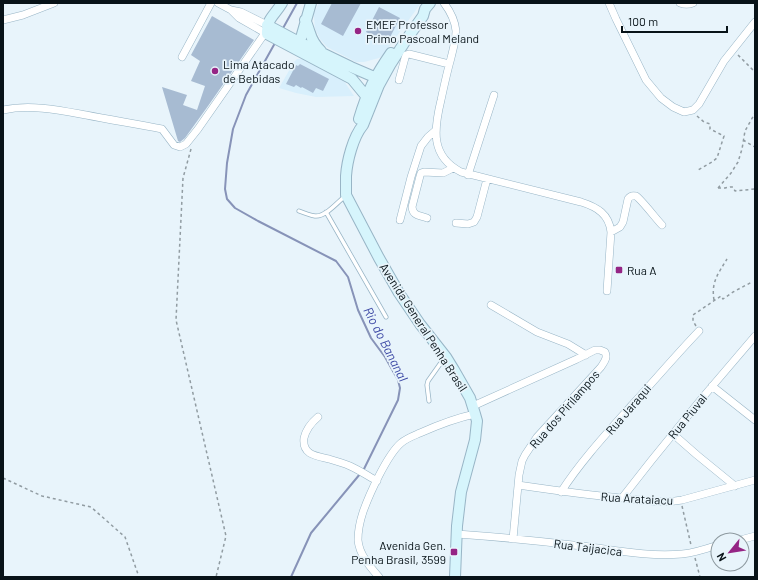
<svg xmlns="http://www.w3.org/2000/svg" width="758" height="580" font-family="Barlow,sans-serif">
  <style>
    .built { fill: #d8effc }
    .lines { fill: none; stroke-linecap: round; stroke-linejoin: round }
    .stream { stroke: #8793b8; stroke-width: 2 }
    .building { fill: #a7bbd2 }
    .lane-casing { stroke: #98b5c6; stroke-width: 5 }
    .street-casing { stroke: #98b5c6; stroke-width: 8 }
    .secondary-casing { stroke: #98b5c6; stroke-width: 12 }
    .path { stroke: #919ca2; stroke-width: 1.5; stroke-dasharray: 3 3; stroke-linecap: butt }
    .lane { stroke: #fff; stroke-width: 3.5 }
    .street { stroke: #fff; stroke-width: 7 }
    .secondary { stroke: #d6f5fc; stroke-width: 10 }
    .poi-dot { fill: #952585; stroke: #e8f4fb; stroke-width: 1.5 }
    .labels { text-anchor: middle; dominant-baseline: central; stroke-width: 3.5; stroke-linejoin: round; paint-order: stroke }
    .poi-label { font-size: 12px; fill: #081318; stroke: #e8f4fb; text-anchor: start }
    .street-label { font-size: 12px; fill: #081318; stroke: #e8f4fb }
    .water-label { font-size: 13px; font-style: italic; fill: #3d49a5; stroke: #e8f4fb }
  </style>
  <rect width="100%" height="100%" fill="#e8f4fb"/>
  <path class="built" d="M319 3H421L383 55 379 58 364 62H356L327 47 320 39 315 29 314 17V13Z
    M297 59H303L344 81 354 96 316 97 296 93 279 88 294 62Z"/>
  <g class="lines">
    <path class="stream" d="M282 30 297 3
      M275 43 246 95 233 129 227 163 225 189 227 199 235 208 258 221 336 261 348 277 358 310 371 338 385 357 398 380 400 388 398 400 363 471
      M291 577 311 533 360 474"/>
  </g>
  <path class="building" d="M332 3H361L343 36 321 24Z
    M379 7 400 18 387 43 366 32Z
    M212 16 254 40 208 106 185 138 180 142 178 141 162 87 187 95 183 105 197 110 205 86 191 81 200 61 191 55Z
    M300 64 329 79 323 91 316 88 313 93 302 87 301 88 296 85 294 87 286 84 296 65 298 66Z"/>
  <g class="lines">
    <g class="lane-casing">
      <path id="lane" d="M299 211C304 213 309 215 315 216 325 217 337 203 344 197
        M326 212 386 317
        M429 401 427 385 428 381 445 357"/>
    </g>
    <g class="street-casing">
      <path id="street" d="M218 3 231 10 241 12 267 25
        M444 3C450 11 455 20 456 31 456 40 453 49 451 58 447 72 444 86 441 100 434 129 430 156 461 172L581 202C597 207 609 214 611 232L607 291
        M609 3 616 19 646 80 661 98 673 107 684 112 693 110 699 104 724 61 755 22
        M680 3C685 5 688 5 693 3
        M231 10 239 18 267 34
        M3 20 23 15 54 3
        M182 57 211 3
        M399 80 405 58 406 55 409 54 449 64
        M3 110C30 104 59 110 86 115 111 120 137 124 162 129L174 145 180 147 186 144 198 129 265 33
        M468 175 494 95
        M427 218C419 215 413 216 412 207L420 176 421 173 424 172 443 173 453 168
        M400 220 411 177 421 146 428 137 435 131
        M456 223 468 224 474 222 477 217 487 179
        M611 232 620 227 623 222 628 199C630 196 632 195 636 196 641 199 657 220 662 225
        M491 305 537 332 568 344 586 355
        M712 386 755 420
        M473 406 577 359 595 350H600L605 352C608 358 604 362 601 367L537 437 525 455 522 461 519 475 513 539
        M318 417C311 423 306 429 304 438 302 455 316 456 329 459 336 461 343 463 350 466 359 470 368 476 377 481
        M673 434 697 455 735 486
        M518 485C552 490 586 495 621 498 641 500 662 504 682 500L755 480
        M561 492C581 461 607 433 631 406 654 381 676 355 699 331
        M622 498 651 461 703 397 755 336
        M457 534C499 537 540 541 582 546 615 550 648 557 682 554 694 553 706 549 718 545
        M740 540 755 536
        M379 577C370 567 359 554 358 540 358 531 360 521 363 512 369 495 387 455 401 443 407 438 413 436 420 433 438 425 456 418 475 414"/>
    </g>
    <g class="secondary-casing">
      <path id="secondary" d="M282 3C275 15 266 19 267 34L352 79 366 96 373 99
        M430 3 425 9 423 16 406 40 390 65 379 85 363 125C353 137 347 161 346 176 346 182 346 189 346 195L379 258 399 293 420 324 446 357 454 370 470 398 475 414 477 421 475 440 461 492 457 526 455 577
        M305 20C308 25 308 28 310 33 312 40 316 46 321 51
        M267 25 297 41 351 67 372 76 378 83
        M293 43 301 38 311 3
        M359 119C367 92 375 76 391 53"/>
    </g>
    <path class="path" d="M738 55 755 72
      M697 116 704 122 710 124V129L724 136 717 158 712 162 698 170
      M743 140 755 147
      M191 149 183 178 176 320 226 536 216 577
      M718 188 731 173 738 162 742 149 745 131 755 113
      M718 188H725L730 187H733L735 191 755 189
      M714 300C711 282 718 274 727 259
      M696 326 693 321V315L721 296 723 299 733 292 752 282
      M3 478 42 496 91 507 125 537 139 577
      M682 506 691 545
      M695 558 700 577"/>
    <use href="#lane" class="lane"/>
    <use href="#street" class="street"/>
    <use href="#secondary" class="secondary"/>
  </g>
  <g class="poi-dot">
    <circle cx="358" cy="31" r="4"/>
    <circle cx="215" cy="71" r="4"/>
    <rect x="615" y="266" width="8" height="8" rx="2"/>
    <rect x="450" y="548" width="8" height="8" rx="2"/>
  </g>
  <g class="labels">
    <g class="poi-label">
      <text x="366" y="24">EMEF Professor<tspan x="366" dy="14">Primo Pascoal Meland</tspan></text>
      <text x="223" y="64">Lima Atacado<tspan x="223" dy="14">de Bebidas</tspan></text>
      <text x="627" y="270">Rua A</text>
      <text x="446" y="545" text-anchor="end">Avenida Gen.<tspan x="446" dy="14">Penha Brasil, 3599</tspan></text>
    </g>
    <g class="street-label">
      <text transform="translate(424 327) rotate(57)">Avenida General Penha Brasil</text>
      <text transform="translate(564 409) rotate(-49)">Rua dos Pirilampos</text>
      <text transform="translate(628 409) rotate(-49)">Rua Jaraqui</text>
      <text transform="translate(687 416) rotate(-51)">Rua Piuval</text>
      <text transform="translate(637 498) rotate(3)">Rua Arataiacu</text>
      <text transform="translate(588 547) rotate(7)">Rua Taijacica</text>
    </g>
    <g class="water-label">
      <text transform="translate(386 344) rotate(63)">Rio do Bananal</text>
    </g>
  </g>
  <rect width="758" height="580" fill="none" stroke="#081318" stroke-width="8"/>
  <g transform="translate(730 552) rotate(240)"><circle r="19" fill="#e8f4fb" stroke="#8e9aa0"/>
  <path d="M0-3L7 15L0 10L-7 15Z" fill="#952585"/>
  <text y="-6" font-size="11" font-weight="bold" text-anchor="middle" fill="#081318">N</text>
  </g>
  <path d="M622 26v6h105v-6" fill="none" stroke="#081318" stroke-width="2"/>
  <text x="628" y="26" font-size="12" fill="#081318" stroke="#e8f4fb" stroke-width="3" paint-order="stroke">100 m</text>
</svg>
